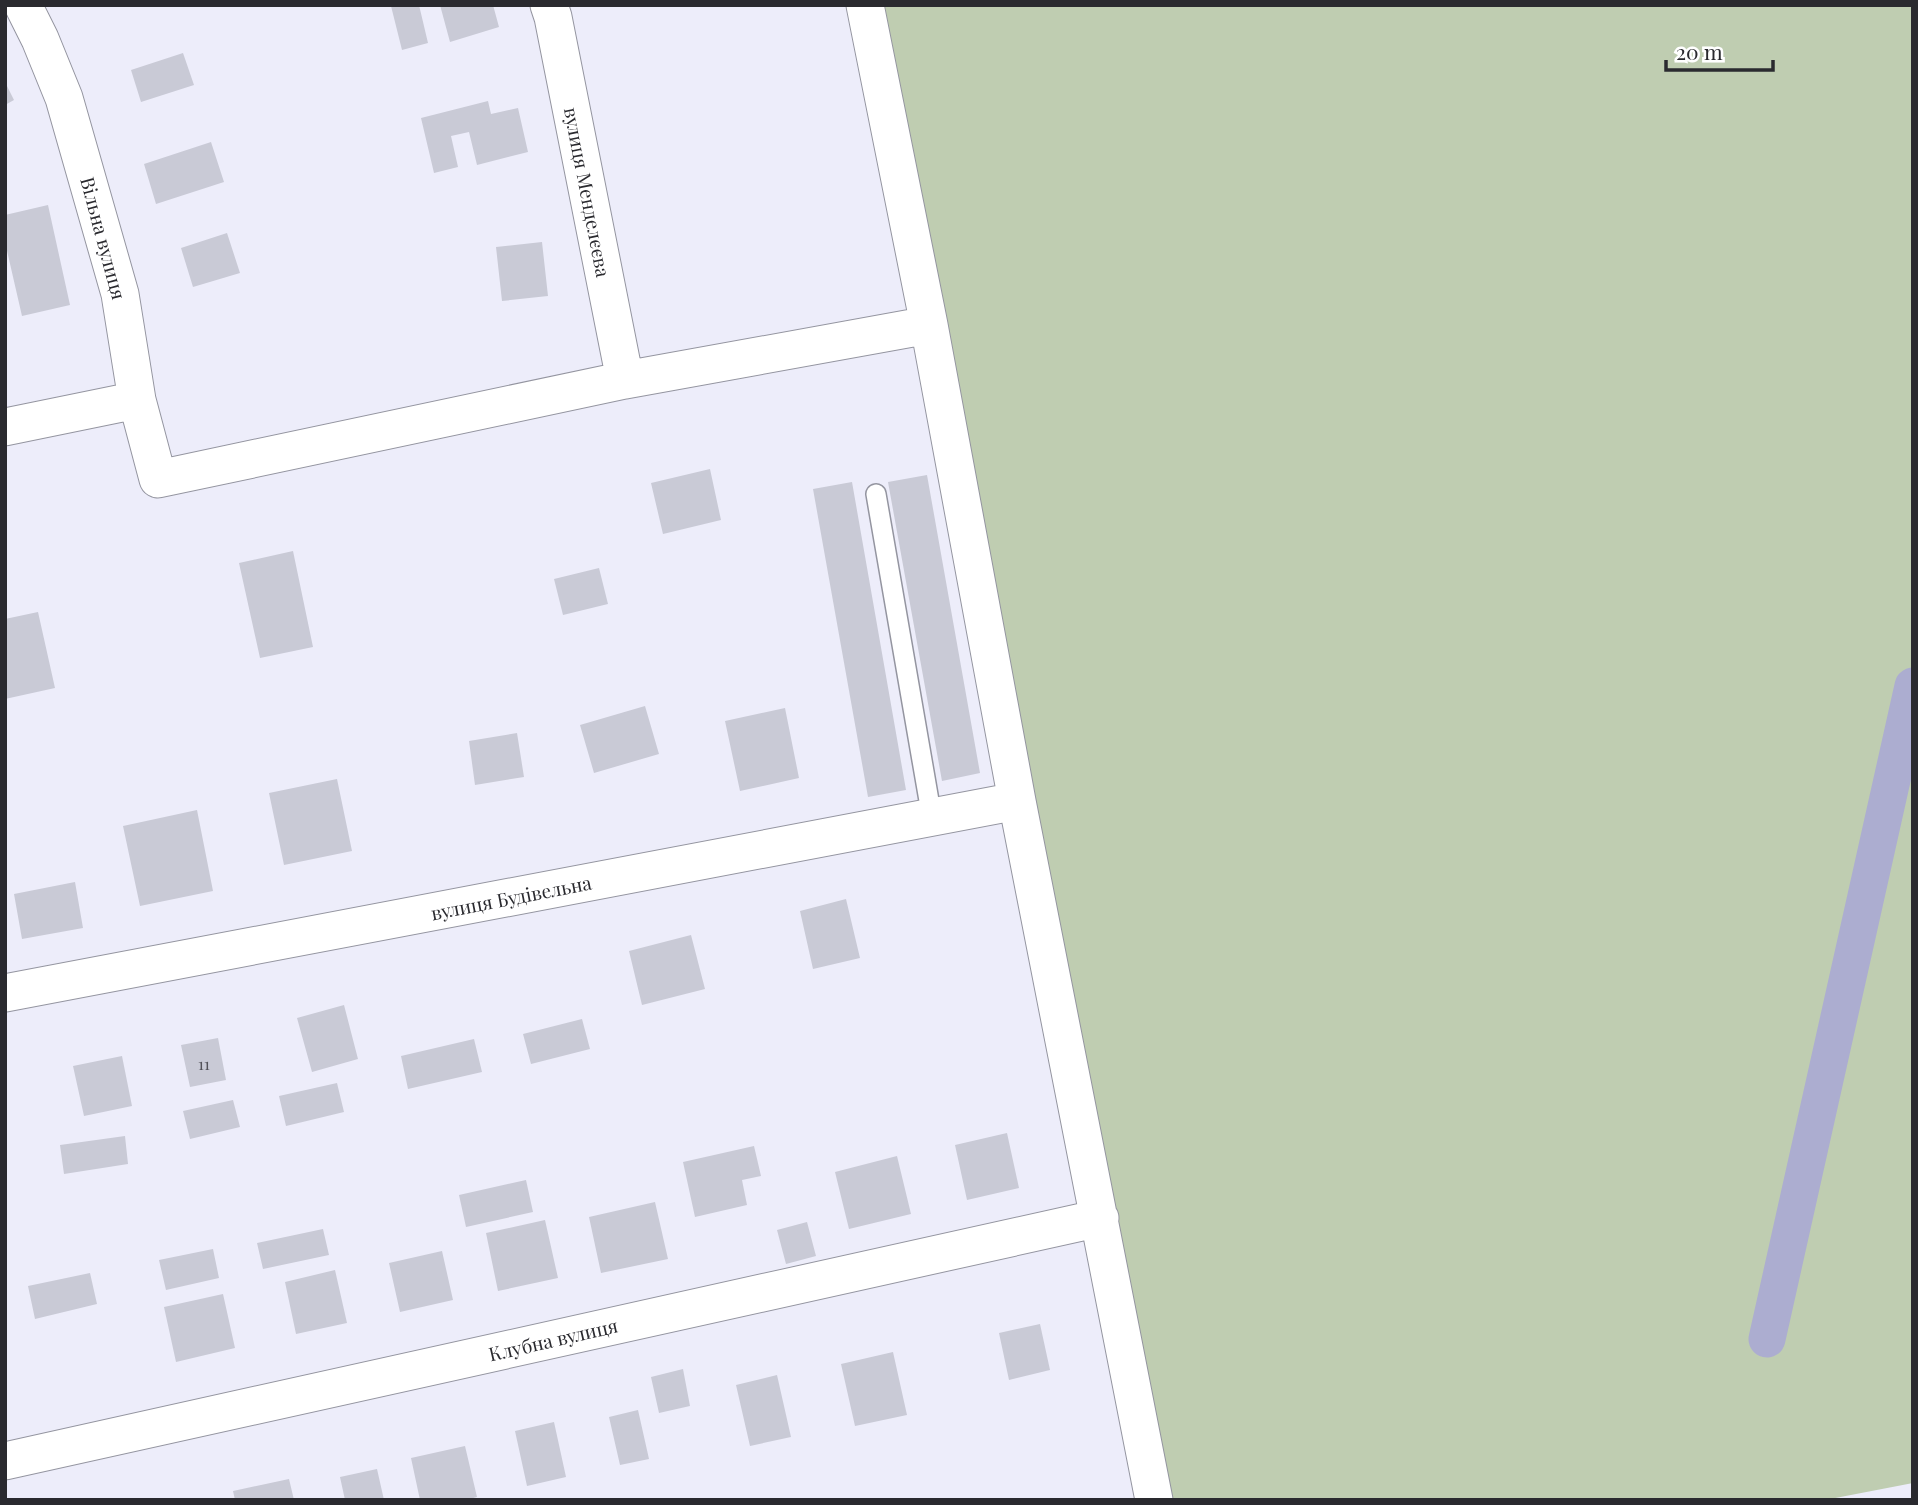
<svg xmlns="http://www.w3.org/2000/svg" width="1918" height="1505" font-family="'Playfair Display',serif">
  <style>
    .green { fill: #bfcdb1 }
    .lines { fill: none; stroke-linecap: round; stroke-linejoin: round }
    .canal { stroke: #acadd0; stroke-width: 37 }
    .building { fill: #c9cad6 }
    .service-casing { stroke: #9495a0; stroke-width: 22 }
    .minor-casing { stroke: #9495a0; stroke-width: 39 }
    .service { stroke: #fff; stroke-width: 19 }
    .minor { stroke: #fff; stroke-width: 37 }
    .labels { text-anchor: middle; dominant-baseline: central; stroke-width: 6; stroke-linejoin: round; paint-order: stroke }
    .number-label { font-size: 16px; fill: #525259 }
    .street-label { font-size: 19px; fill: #2a2a2f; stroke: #fff }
  </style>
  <rect width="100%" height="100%" fill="#ededfa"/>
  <path class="green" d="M865 5H1913V1483L1825 1500H1154Z"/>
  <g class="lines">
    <path class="canal" d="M1767 1339 1913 686"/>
  </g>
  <path class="building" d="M395 5H419L428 43 402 50 391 6Z
    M440 5H493L499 27 450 42Z
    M183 53 194 85 141 102 131 70Z
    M5 82 14 100 5 105Z
    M488 101 491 114 518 108 528 152 477 165 469 132 451 136 458 167 434 173 421 118Z
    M211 142 224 182 156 204 144 164Z
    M48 205 70 305 22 316 5 242V215Z
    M227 233 240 273 193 287 181 248Z
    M542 242 548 296 502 301 496 247Z
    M710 469 721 520 663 534 651 483Z
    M927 475 980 773 942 781 888 482Z
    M852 482 906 790 868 797 813 489Z
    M293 551 313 647 260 658 239 563Z
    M599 568 608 604 563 615 554 579Z
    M38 612 55 688 5 699V619Z
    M645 706 659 754 594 773 580 725Z
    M785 708 799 778 740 791 725 721Z
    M517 733 524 777 475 785 469 741Z
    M337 779 352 851 284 865 269 793Z
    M197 810 213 891 140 906 123 826Z
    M75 882 83 928 22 939 14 894Z
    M846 899 860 958 813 969 800 911Z
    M691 935 705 989 642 1005 629 951Z
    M344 1005 358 1059 312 1072 297 1018Z
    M582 1019 590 1049 531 1064 523 1034Z
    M218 1038 226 1080 190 1087 181 1045Z
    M474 1039 482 1072 408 1089 401 1056Z
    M122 1056 132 1106 84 1116 73 1066Z
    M337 1083 344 1112 286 1126 279 1096Z
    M233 1100 240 1127 190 1139 183 1111Z
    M1007 1133 1019 1188 967 1200 955 1145Z
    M125 1136 128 1164 64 1174 60 1145Z
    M754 1146 761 1176 742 1180 747 1205 695 1217 683 1162Z
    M897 1156 911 1214 849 1229 835 1172Z
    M526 1180 533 1212 466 1227 459 1195Z
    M655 1202 668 1259 601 1273 589 1217Z
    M545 1220 558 1278 498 1291 486 1233Z
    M807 1222 816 1256 786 1264 777 1230Z
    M323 1229 329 1255 263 1269 257 1243Z
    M213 1249 219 1278 166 1290 159 1260Z
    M442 1251 453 1300 400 1312 389 1263Z
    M335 1270 347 1323 296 1334 285 1282Z
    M90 1273 97 1304 35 1319 28 1286Z
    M223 1294 235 1348 176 1362 164 1307Z
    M1040 1324 1050 1370 1009 1380 999 1333Z
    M893 1352 907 1415 855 1426 841 1364Z
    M683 1369 690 1406 659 1413 651 1377Z
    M777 1375 791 1437 750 1446 736 1385Z
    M638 1410 649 1459 620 1465 609 1417Z
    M554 1422 566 1477 527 1486 515 1431Z
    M465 1446 477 1497 466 1500H420L411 1458Z
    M377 1469 384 1500H345L340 1477Z
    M289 1479 294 1500H235L233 1491Z"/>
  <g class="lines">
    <g class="service-casing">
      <path id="service" d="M876 494 932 818"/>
    </g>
    <g class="minor-casing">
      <path id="minor" d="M23 5 40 39 64 98 120 294 137 400 158 479 625 380 929 325
        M549 5 553 17 625 380
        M865 5 929 325 1017 801 1154 1500
        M5 427 137 400
        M5 993 1017 801
        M5 1461 1100 1218"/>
    </g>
    <use href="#service" class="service"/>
    <use href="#minor" class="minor"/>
  </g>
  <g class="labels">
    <g class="number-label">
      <text x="204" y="1063">11</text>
    </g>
    <g class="street-label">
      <text transform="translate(588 192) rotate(79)">вулиця Менделєєва</text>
      <text transform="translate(104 238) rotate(75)">Вільна вулиця</text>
      <text transform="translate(511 897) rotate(-11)">вулиця Будівельна</text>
      <text transform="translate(553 1339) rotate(-13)">Клубна вулиця</text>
    </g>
  </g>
  <rect width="1918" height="1505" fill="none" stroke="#2a2a2f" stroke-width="14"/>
  <path d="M1666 60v10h107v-10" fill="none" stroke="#2a2a2f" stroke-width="3.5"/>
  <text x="1676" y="60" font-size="21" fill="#2a2a2f" stroke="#ffffff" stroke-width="5" paint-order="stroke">20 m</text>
</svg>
